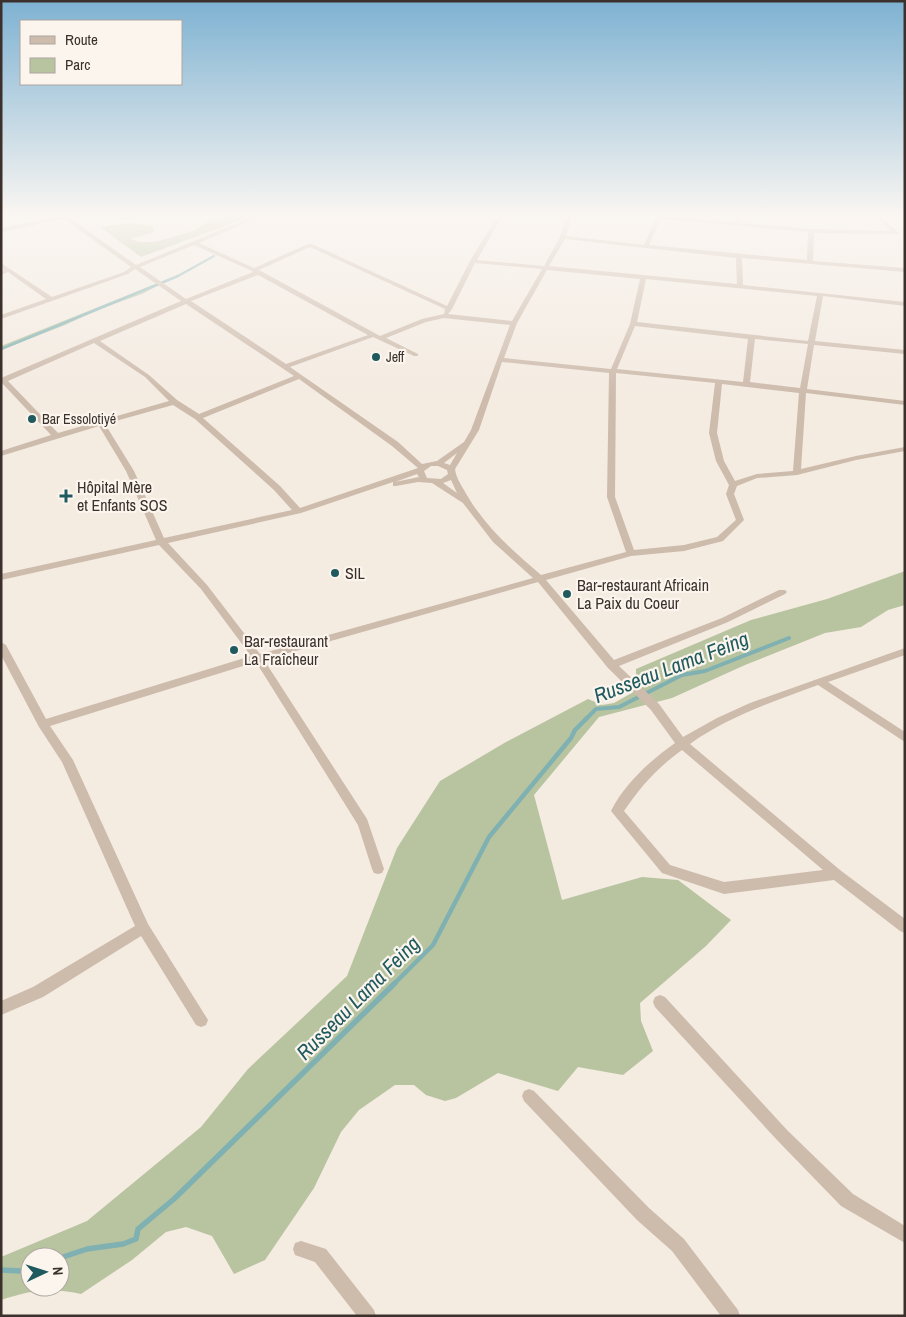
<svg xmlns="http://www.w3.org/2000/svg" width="906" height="1317" font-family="'Archivo Narrow',sans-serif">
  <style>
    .green { fill: #b8c4a0; fill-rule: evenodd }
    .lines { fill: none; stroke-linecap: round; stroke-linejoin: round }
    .stream-far3 { stroke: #7fb0b2; stroke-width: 2.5 }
    .stream-far2 { stroke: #7fb0b2; stroke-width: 4 }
    .stream-far1 { stroke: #7fb0b2; stroke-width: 4.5 }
    .stream { stroke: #7fb0b2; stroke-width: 5.5 }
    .minor { fill: #cdbbac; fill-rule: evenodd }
    .poi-dot { fill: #1f5a5e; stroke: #fbf5ee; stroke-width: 2 }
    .labels { text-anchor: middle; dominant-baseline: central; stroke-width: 4.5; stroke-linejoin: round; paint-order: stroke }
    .far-poi-label { font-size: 14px; fill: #3b302b; stroke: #fbf5ee; text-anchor: start }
    .poi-label { font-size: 16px; fill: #3b302b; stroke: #fbf5ee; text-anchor: start }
    .near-water-label { font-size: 21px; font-style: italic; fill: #1f5a5e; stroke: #fbf5ee }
  </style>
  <rect width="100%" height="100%" fill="#f4ebe1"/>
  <path class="green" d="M117 213H196L117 220Z
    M235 215 249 217 141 257 100 227 129 223 152 226 154 229 152 233 130 239 140 242H155L193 231 212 219Z
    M153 285 157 286 142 294 97 310 65 325 1 350V346Z
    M905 571V605L888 610 861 627 825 633 745 665 672 698 599 717 534 795 562 900 642 877 678 880 731 920 706 946 640 1003 641 1021 653 1051 623 1075 578 1067 558 1091 498 1073 456 1098 445 1101 426 1095 414 1085H395L359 1110 341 1132 314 1188 265 1260 234 1274 212 1236 186 1227 166 1232 132 1260 81 1294C50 1287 31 1290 1 1300V1257L87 1221 201 1127 248 1069 347 976 397 848 440 781 506 742 588 699 602 705 614 703 646 685 636 677V669L751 620 827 599ZM30 1257H60V1287H30Z"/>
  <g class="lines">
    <path class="stream-far3" d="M1 349 178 276 214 256"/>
    <path class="stream-far2" d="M585 720 596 709 619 707 682 675 705 671 789 638"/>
    <path class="stream-far1" d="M394 984 433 945 489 837 571 738 575 730 587 718"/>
    <path class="stream" d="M60 1258 87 1249 123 1244 136 1239 138 1229 174 1199 395 983
      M1 1270 21 1271 30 1268"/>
    <path class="minor" d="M57 213H63L136 265 262 213H269L199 243 254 268 308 244H312L447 306 470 261 499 213H504L477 260 544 266 560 237 567 213H573L566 236 644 245 658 213H663L662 216 735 222 733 213H739L740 223 811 229 891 231 872 213H877L898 232V234L814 233 813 261 905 268V272L742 258 743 285 905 302V306L823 296 815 341 905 350V354L814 345 807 389 905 401V405L806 393 801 469 856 456 905 447V451L856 460 797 475 757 478 737 486 734 494 744 520 723 541 684 551 631 556 546 580 614 660 722 618 779 590H785L787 592 785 594 728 622 619 666 659 704 683 737 717 718 750 703 905 648V655L828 682 905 732V742L818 685C775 701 727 717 690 744L840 870 905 919V933L900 931 834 880 724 894 662 873 611 811C625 783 650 761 675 743L651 710 608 668 538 582 264 660 367 819 384 869 382 873 378 874 374 873 372 869 358 825 256 662 50 726 73 760 148 924 208 1020 206 1025 201 1027 196 1025 141 936 43 997 1 1015V1001L33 987 135 926 62 762 39 727 1 655V642L6 645 46 719 251 656 201 589 159 545 1 580V574L156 540 126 471 99 426 1 456V451L51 435 1 382V378L181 301 135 269 128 274 1 319V315L46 299 8 272 1 275V271L4 270 1 268V263L52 297 124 272 131 267 64 219 1 232V228L60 216ZM661 219 808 232 807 260 649 245ZM565 239 736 258 737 284 549 266ZM194 245 252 271 253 272 186 299 140 267ZM310 247 445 309 444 314 422 319 380 336 259 270ZM475 263 542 269 512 321 448 314 452 309ZM547 270 640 279 630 324 611 369 504 358 517 323ZM258 275 355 328 368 335 286 364 191 301ZM646 279 817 296 808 341 637 322ZM186 304 294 376 199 414 177 400 149 375 100 341ZM444 318 510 325 471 430 464 442 437 461 422 464 398 442 290 367 373 337 414 356H418V354L386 338 426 322ZM635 326 748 339 743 382 617 369ZM755 339 808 344 800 388 750 382ZM94 343 145 377 169 401 58 433 8 381ZM502 362 609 373 607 497 626 552 541 575C512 550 483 525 464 490 460 483 456 477 455 469L479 430ZM616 373 715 383 709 433 716 461 729 485 726 494 736 520 717 537 684 545 634 550 615 497ZM299 379 392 446 418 468 300 508 280 486 203 418ZM722 384 799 393 793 471 757 474 735 481 724 461 717 433ZM173 405 195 419 274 490 292 510 164 538 134 471 105 424ZM457 453 450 465 444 463ZM431 466H438L447 470 448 474 441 479 427 478 424 471ZM417 474 419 477 395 482ZM451 480 457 493 443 483ZM393 482V486H396L418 482 432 483 463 503 493 542 533 578 260 654 207 585 168 543 301 513ZM682 750 823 870 724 882 670 865 624 811C641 786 657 768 682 750Z
      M411 213H416L420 218 415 219Z
      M660 995 665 997 787 1130 853 1194 905 1226V1243L841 1206 777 1140 655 1007 653 1002 655 997Z
      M529 1089 534 1091 649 1208 684 1239 738 1310 740 1316H721L672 1251 637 1220 524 1101 522 1096 524 1091Z
      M301 1241 326 1249 374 1310 376 1316H357L315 1262 295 1255 293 1249 295 1243Z"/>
  </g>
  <linearGradient id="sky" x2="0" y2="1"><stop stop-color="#7eb2d2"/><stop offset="0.54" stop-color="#faf6f2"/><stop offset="1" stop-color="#faf6f2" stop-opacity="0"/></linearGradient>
  <rect width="906" height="398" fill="url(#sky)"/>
  <g class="poi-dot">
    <circle cx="376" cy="357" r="5"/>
    <circle cx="32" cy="419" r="5"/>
    <path d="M63.5 488.5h5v5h5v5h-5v5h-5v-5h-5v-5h5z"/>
    <circle cx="335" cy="573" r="5"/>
    <circle cx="567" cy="594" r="5"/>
    <circle cx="234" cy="650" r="5"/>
  </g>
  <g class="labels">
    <g class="far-poi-label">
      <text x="386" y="357">Jeff</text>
      <text x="42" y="419">Bar Essolotiyé</text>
    </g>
    <g class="poi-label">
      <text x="77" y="487">Hôpital Mère<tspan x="77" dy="18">et Enfants SOS</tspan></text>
      <text x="345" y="573">SIL</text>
      <text x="577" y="585">Bar-restaurant Africain<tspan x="577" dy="18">La Paix du Coeur</tspan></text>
      <text x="244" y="641">Bar-restaurant<tspan x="244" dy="18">La Fraîcheur</tspan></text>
    </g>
    <g class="near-water-label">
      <text transform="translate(671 667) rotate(-21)">Russeau Lama Feing</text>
      <text transform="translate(358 998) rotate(-45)">Russeau Lama Feing</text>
    </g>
  </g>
  <rect width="906" height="1317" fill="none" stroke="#3b302b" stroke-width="5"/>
  <rect x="20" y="20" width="162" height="65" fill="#fbf5ee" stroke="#aea6a0"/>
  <rect x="30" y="36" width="25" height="8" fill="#cdbbac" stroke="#aea6a0"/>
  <text x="65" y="45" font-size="15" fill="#3b302b">Route</text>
  <rect x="30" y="58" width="25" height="15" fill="#b8c4a0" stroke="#aea6a0"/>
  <text x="65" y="70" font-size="15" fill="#3b302b">Parc</text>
  <g transform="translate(45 1272) rotate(86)"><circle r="24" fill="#fbf5ee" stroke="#aea6a0"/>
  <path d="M0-4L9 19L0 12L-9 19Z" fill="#1f5a5e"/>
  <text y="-8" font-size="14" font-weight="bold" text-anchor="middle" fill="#3b302b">N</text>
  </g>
</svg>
